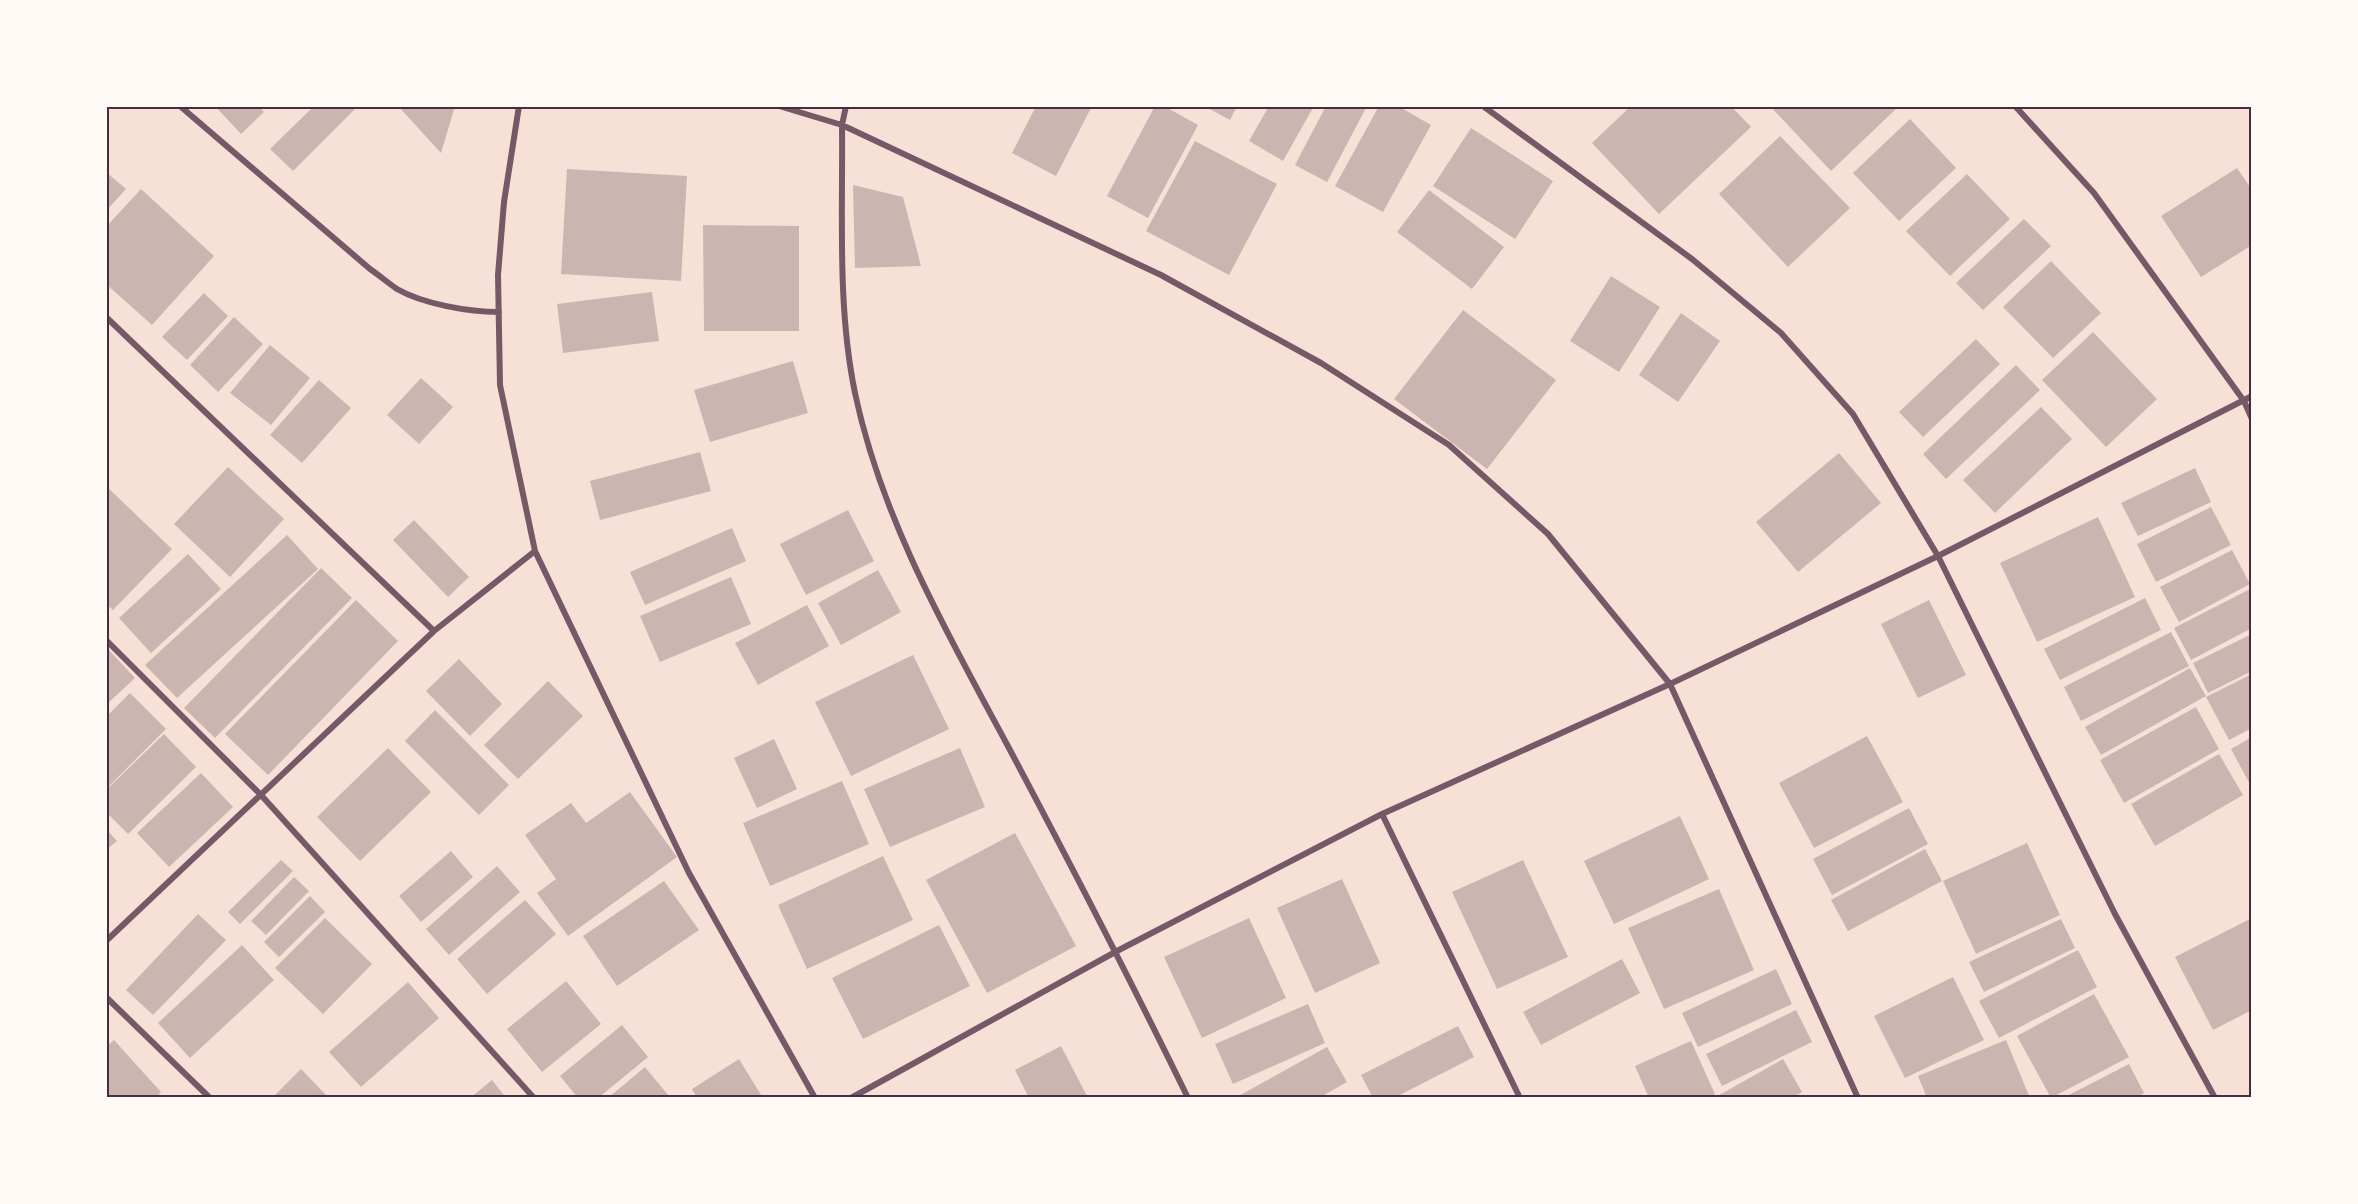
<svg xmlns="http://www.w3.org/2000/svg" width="2358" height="1204" font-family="Poppins,sans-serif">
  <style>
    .building { fill: #ccb4b1 }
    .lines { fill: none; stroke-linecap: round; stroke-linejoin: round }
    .minor { stroke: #755966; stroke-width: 6 }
    .neatline { fill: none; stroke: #4a2c40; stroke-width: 2 }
  </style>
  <rect width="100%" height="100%" fill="#f7e1d7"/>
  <path class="building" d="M215 106H259L264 112 241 134Z
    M314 106H358L293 171 270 149Z
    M398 106H455L441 153Z
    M1036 106H1092L1056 176 1012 153Z
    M1155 106H1164L1198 125 1148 218 1107 196Z
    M1204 106H1237L1230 120Z
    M1269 106H1314L1283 161 1249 141Z
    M1326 106H1367L1327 182 1295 165Z
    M1379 106H1398L1431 125 1383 212 1335 186Z
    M1631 106H1731L1751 127 1659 214 1592 143Z
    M1770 106H1899L1831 171Z
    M1910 119 1956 168 1899 221 1853 173Z
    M1471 128 1553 181 1515 239 1433 186Z
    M1780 136 1850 208 1788 267 1719 194Z
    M1195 141 1277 184 1229 275 1146 231Z
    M2237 168 2252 190V245L2201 277 2161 216Z
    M567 169 687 176 681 281 561 274Z
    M106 172 126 189 106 211Z
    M1967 174 2010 219 1950 276 1906 231Z
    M853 185 903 197 921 266 855 268Z
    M141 189 214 256 152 325 106 284V227Z
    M1429 190 1504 247 1472 289 1397 232Z
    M2024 219 2051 246 1983 310 1956 283Z
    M703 225 799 226V331H704Z
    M2051 261 2101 313 2053 358 2003 307Z
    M1611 276 1660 307 1619 372 1570 341Z
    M652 292 659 341 563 353 557 304Z
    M204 293 228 316 187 360 162 337Z
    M1463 310 1556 380 1487 469 1394 399Z
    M1681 313 1720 341 1678 402 1639 375Z
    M234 317 263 344 218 392 190 365Z
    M2093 332 2157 399 2106 447 2042 380Z
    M1976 339 2000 364 1923 437 1899 412Z
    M270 345 310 378 271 425 230 393Z
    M793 361 808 413 710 442 694 390Z
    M2016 365 2040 390 1946 479 1923 454Z
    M421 378 453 407 419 444 387 415Z
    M319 380 351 408 302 463 270 435Z
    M2041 407 2072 439 1995 513 1963 480Z
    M700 452 711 491 600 520 590 481Z
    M1839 453 1881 503 1798 572 1756 522Z
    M228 467 284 519 230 577 174 524Z
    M2195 468 2211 502 2138 536 2121 503Z
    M106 486 172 549 113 610 106 604Z
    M2211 507 2231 545 2156 582 2137 544Z
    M848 510 874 561 806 595 780 544Z
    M2098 517 2135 597 2037 642 2000 563Z
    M414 520 469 577 448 597 393 540Z
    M732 528 746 561 645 605 630 572Z
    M287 535 318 569 177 698 145 665Z
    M2232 550 2250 584 2179 622 2160 587Z
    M188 554 221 589 151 653 119 618Z
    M321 568 352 598 215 738 184 708Z
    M878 570 901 612 841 645 818 603Z
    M731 577 751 624 660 662 640 616Z
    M2252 588V628L2191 660 2174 628Z
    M2145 598 2161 630 2060 680 2044 649Z
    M356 600 398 641 268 775 225 734Z
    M1929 600 1966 675 1918 698 1881 624Z
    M807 605 829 646 758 685 735 643Z
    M2171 632 2189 666 2081 721 2064 687Z
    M2252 634V671L2208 693 2193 663Z
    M106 647 135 678 106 705Z
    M913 655 949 729 851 776 815 702Z
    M459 659 502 704 470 736 426 691Z
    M2190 668 2206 696 2101 755 2085 727Z
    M2252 674V728L2229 740 2206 697Z
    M548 681 583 716 518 779 484 745Z
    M130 693 166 729 109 786 106 784V717Z
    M2196 707 2219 749 2124 803 2100 760Z
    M435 710 509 785 479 815 405 741Z
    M164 734 196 767 128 834 106 812V790Z
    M1867 736 1903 802 1814 848 1779 783Z
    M2252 737V788L2231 749Z
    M774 739 797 789 757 808 734 758Z
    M388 748 431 792 360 861 317 817Z
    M960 748 985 807 890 847 864 789Z
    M2219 754 2243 795 2155 846 2131 804Z
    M201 773 233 807 169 867 137 833Z
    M842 781 869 844 770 886 743 823Z
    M630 792 677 857 568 936 537 893 556 879 525 835 571 803 586 823Z
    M1909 808 1928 844 1832 895 1813 859Z
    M1680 816 1709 879 1614 924 1584 861Z
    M106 829 117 841 106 850Z
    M1015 833 1076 946 987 993 926 880Z
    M2027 843 2060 915 1976 954 1943 881Z
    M1925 849 1942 881 1848 931 1831 900Z
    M451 851 473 877 421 922 399 896Z
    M883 856 913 920 807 969 778 905Z
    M281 860 293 871 240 924 228 912Z
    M1523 860 1568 957 1497 989 1452 892Z
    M497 866 520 892 449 955 426 929Z
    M294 877 309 891 266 935 251 921Z
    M1342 879 1380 963 1315 993 1277 908Z
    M664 881 699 930 617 986 583 936Z
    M1719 889 1754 970 1664 1009 1628 928Z
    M310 896 325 912 279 957 264 942Z
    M525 900 556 934 487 994 457 959Z
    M198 914 226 940 153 1015 126 990Z
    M325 918 372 964 323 1014 275 968Z
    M1249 918 1286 998 1202 1038 1164 957Z
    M2252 918V1010L2213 1030 2175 957Z
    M2061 919 2075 948 1984 992 1969 962Z
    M939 925 970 986 863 1039 832 978Z
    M242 945 274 980 190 1058 158 1023Z
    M2078 950 2097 987 1999 1038 1979 1001Z
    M1622 959 1640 993 1541 1045 1523 1012Z
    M1776 969 1792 1004 1698 1047 1682 1013Z
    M1953 977 1984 1040 1905 1078 1874 1016Z
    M566 981 601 1024 542 1072 507 1029Z
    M408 982 439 1018 361 1087 329 1052Z
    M2094 994 2129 1057 2051 1098 2017 1036Z
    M1308 1004 1325 1043 1233 1084 1215 1044Z
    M1796 1010 1812 1042 1722 1086 1706 1054Z
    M622 1025 648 1057 598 1098H578L560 1076Z
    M1458 1026 1474 1057 1394 1098H1373L1361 1075Z
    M114 1040 161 1092 155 1098H106V1047Z
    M2006 1040 2030 1098H1927L1918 1076Z
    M1691 1041 1715 1094 1706 1098H1649L1635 1066Z
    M1061 1046 1088 1098H1029L1015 1070Z
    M1327 1047 1347 1082 1319 1098H1235Z
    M739 1059 763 1098H697L692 1089Z
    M1783 1059 1802 1092 1792 1098H1714Z
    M2129 1064 2144 1093 2136 1098H2063Z
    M645 1067 668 1095 665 1098H608Z
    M301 1069 327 1096 325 1098H272Z
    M492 1080 506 1098H470Z"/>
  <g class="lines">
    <path class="minor" d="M180 106 370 269C379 275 388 283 397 289 423 304 469 312 499 312
      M519 106 504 202 498 275 500 385 535 551 689 873 815 1098
      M779 106 842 125 1161 275 1321 363 1449 445 1548 534 1670 684 1858 1098
      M846 106 842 125C843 214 837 306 855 393 882 521 949 636 1010 750 1071 865 1131 981 1188 1098
      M1483 106 1692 259 1781 333 1853 414 1938 556 2115 914 2215 1098
      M2015 106 2094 193 2244 401 2252 419
      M106 317 434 631
      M106 640 261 795 534 1098
      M1382 814 1520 1098
      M106 941 434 631 535 551
      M106 997 210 1098
      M851 1098 1117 951 1382 814 1670 684 1938 556 2252 396"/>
  </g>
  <rect width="2358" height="1204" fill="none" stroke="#fffaf5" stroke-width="216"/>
  <rect x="108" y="108" width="2142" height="988" class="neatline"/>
</svg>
